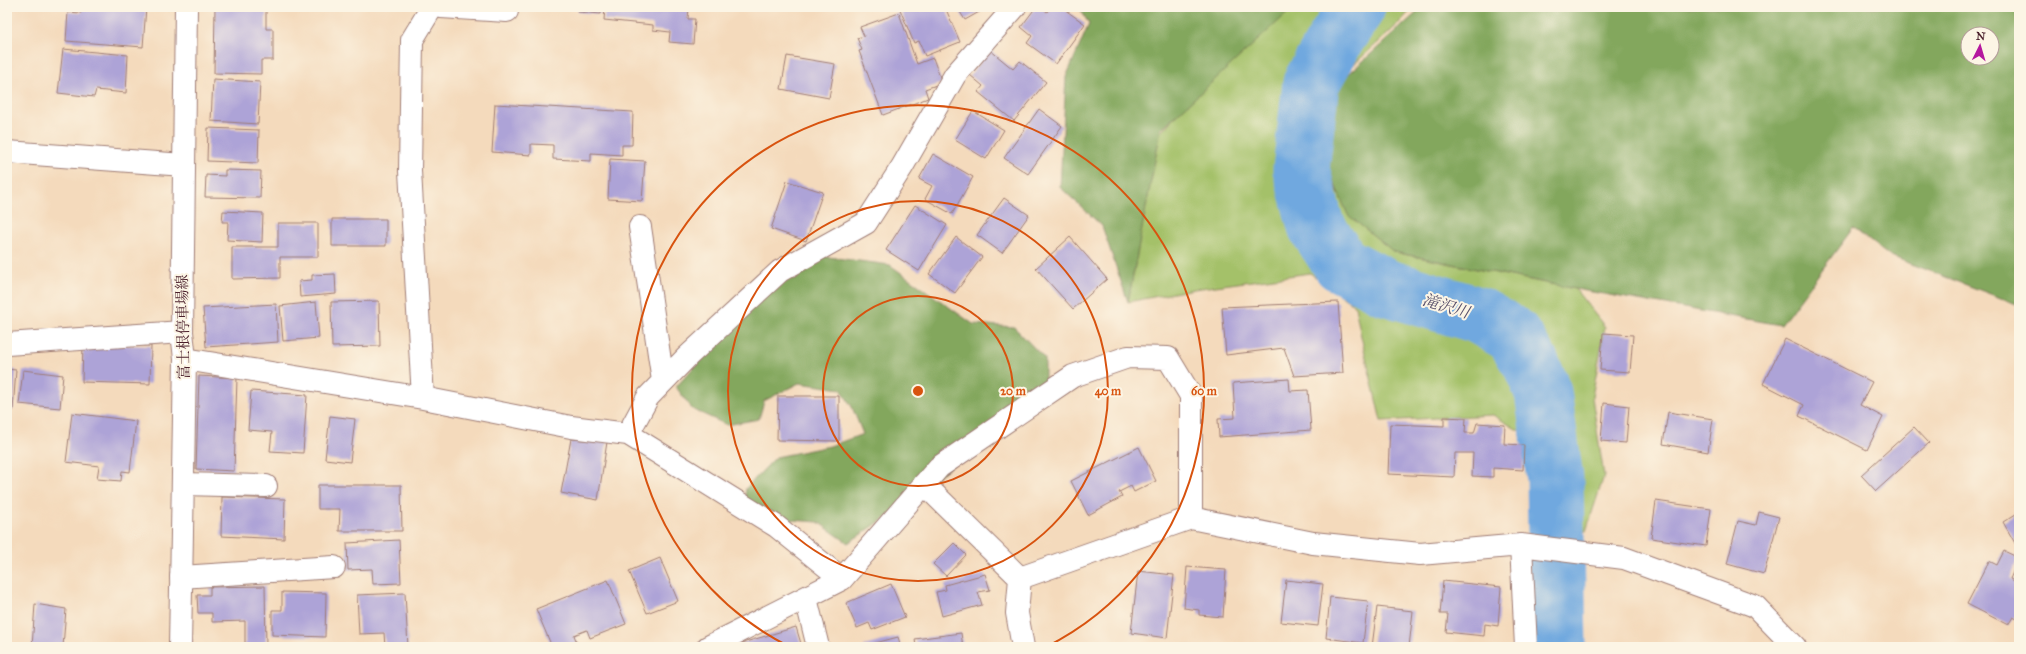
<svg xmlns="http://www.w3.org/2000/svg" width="2026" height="654" font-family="'IM FELL Great Primer','Noto Serif JP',serif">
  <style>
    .green { fill: #a4c169; stroke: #77704a }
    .forest { fill: #83a75d; stroke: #666344; fill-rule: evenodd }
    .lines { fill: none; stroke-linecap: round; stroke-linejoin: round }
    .river { stroke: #70a8df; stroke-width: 57 }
    .building { fill: #ada3d7 }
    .minor-casing { stroke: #9f7c74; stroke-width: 24 }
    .major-casing { stroke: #9f7c74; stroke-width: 24 }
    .minor { stroke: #fff; stroke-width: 22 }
    .major { stroke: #fff; stroke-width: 22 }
    .ring { fill: none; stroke: #d8530f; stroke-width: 2 }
    .labels { text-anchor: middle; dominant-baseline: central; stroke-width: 4; stroke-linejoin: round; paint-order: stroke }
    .street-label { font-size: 15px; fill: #4a1f2b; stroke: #fcf5e5 }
    .water-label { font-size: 16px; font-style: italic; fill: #574f6a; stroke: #fcf5e5 }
    .centre { fill: #d8530f; stroke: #fcf5e5; stroke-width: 2 }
    .ring-label { font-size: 12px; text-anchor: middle; font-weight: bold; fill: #d8530f; stroke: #fcf5e5; stroke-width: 4; stroke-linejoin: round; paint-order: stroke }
  </style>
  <rect width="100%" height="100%" fill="#fcf5e5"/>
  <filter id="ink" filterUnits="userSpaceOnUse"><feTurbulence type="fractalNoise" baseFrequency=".025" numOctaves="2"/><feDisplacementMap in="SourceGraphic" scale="8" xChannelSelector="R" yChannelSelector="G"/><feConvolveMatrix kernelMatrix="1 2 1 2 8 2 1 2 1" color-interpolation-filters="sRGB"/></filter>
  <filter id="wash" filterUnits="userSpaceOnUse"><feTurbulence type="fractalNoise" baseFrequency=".012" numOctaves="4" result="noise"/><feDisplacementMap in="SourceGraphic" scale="16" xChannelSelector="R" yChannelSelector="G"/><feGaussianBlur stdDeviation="0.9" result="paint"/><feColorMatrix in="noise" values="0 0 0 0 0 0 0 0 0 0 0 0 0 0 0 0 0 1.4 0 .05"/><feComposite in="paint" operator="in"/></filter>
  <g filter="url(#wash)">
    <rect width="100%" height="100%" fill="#f4dabc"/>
    <path class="green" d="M1289 7H1414L1392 30 1332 84 1320 160 1352 218 1398 253 1575 289 1605 327 1592 397 1604 476 1586 531 1549 532 1521 432 1493 415 1381 421 1360 332 1355 306 1310 273 1194 289 1128 302 1159 134 1237 50Z"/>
    <path class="forest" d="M1079 7H1294L1161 129 1128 302 1102 226 1060 187 1066 77 1089 24Z
      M1423 7H2019V305L1888 255 1853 228 1781 325 1575 289 1394 252 1348 215 1322 155 1332 89ZM1968 34H1992V58H1968Z
      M821 256 890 265 973 324 1014 327 1045 359V391L887 517 848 543 818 522 777 519 743 511 746 488 776 457 830 446 863 434 852 407 841 389 799 383 764 401 759 419 727 425 692 409 676 387 780 271Z"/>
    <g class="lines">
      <path class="river" d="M1357 7 1337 37 1311 83 1301 169 1316 226 1341 264 1385 287 1478 315 1513 335 1531 364 1543 392 1555 479 1558 647"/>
    </g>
    <g id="blocks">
      <path class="building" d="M82 7H146L143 47 66 41 68 12 81 13Z
        M215 7H266V29H273V60H261V74L214 73Z
        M578 7H601V14L578 12Z
        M605 7H689L688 19H695L693 44 669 42 670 32 653 30V25L604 20Z
        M899 7H945L960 42 925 56 919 41 914 43Z
        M957 7H988L965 20Z
        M1036 7H1041L1047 12 1051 7H1061L1085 24 1056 64 1027 43 1032 36 1021 27Z
        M899 13 917 64 933 58 942 83 925 89 928 98 883 115 859 51 862 50 857 38 864 36 860 27Z
        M63 49 128 55 126 93 96 90 94 97 58 93Z
        M990 50 1013 69 1020 61 1046 82 1014 121 978 92 983 86 970 75Z
        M787 56 835 64 829 98 781 89Z
        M213 79 260 82 258 124 211 121Z
        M495 104 633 112 632 145H622V155L591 153V161L553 159V145L531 144V155L492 152Z
        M1039 109 1062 126 1028 174 1004 158Z
        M973 111 1004 130 986 159 955 140Z
        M208 128 259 130 258 163 207 161Z
        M933 154 973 177 952 214 925 199 932 186 919 179Z
        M610 159 645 161 642 201 608 199Z
        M225 170 261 171 260 198 205 197 206 175 225 176Z
        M787 181 823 192 806 241 771 229Z
        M1004 198 1029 215 1002 253 977 235Z
        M915 205 947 225 919 271 886 250Z
        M223 211 263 213 262 242 227 240 228 222H222Z
        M332 219H386V246H332Z
        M278 223H318V257H280V278L232 279V247H278Z
        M956 237 982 257 955 293 929 274Z
        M1070 237 1107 279 1073 309 1036 268Z
        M335 274 336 294 300 297 299 281 312 280V275Z
        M379 301 380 346 332 347 331 302Z
        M316 302 319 338 283 341 280 306Z
        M1338 302 1343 373 1294 376 1284 348 1226 355 1222 307Z
        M276 304 278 342 206 347 203 308Z
        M1603 333 1633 335 1630 372 1600 370Z
        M1785 339 1872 382 1860 405 1883 417 1867 450 1799 416 1804 405 1763 384Z
        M83 344 151 346 150 384 82 382Z
        M7 369 16 370 13 410 7 409Z
        M23 370 63 375 60 408 19 404Z
        M199 376 237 378 234 471 196 469Z
        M1289 379 1290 391 1308 390 1311 430 1219 437 1218 419 1235 418 1233 383Z
        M251 391 307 395 303 453 270 451 272 432 248 430Z
        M778 396H839V441L777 440Z
        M1604 403 1629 406 1626 443 1601 441Z
        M1668 412 1713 419 1708 452 1663 444Z
        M72 413 136 421 130 472 122 471 121 481 97 479 99 466 66 462Z
        M330 416 355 419 350 462 325 459Z
        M1444 417 1466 418 1465 433H1474L1477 423 1505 425 1504 444 1524 445 1523 470 1493 468V477L1472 476 1473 453H1455L1454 477 1388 474 1390 424 1444 426Z
        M1914 427 1929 443 1876 491 1861 475Z
        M571 439 607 442 598 500 561 493Z
        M1139 447 1156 481 1134 492 1131 486 1119 492 1122 497 1088 515 1071 481Z
        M318 485H401L402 531H339L340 509H318Z
        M222 497 285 499 284 539 221 536Z
        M1656 501 1711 509 1706 546 1651 538Z
        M1759 512 1779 517 1764 574 1727 564 1738 521 1756 525Z
        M2019 512V543L2016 545 2003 522Z
        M399 540 401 583 373 584 372 569 348 570 347 543Z
        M954 543 966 555 946 576 933 564Z
        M2004 551 2019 558 2010 579 2019 583V620L2013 617 2008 625 1967 604 1989 561 1997 565Z
        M660 558 678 601 647 613 629 571Z
        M1187 567 1226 570 1223 617 1199 615V610L1184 608Z
        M1138 571 1174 575 1167 638 1131 633Z
        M985 574 990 590 978 592 982 605 942 616 936 592 946 590 945 585Z
        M608 580 626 624 590 638 587 630 574 635 578 646 576 647H552L536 609Z
        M1286 580 1323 584 1318 626 1281 622Z
        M1443 581 1501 587 1498 626 1485 624 1484 636 1446 632 1448 614H1440Z
        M891 584 905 617 872 630 869 623 857 628 846 603Z
        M265 586 266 647H245V621L212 622V613H198L197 595H210V587Z
        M282 592 326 593 325 637 272 635V610H282Z
        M405 593 408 647H385L384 633 359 634 357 595Z
        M1330 597 1368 601 1363 643 1326 638Z
        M35 604 66 609 63 647H32Z
        M1377 607 1413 611 1409 647H1372Z
        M796 627 802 647H743L742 643Z
        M961 633 963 647H916L915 639Z
        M898 637 901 647H864V646Z
        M1178 644 1193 646V647H1178Z"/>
    </g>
  </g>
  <g filter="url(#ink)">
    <use href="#blocks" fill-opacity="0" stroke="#9f7c74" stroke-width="1"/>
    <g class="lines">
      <g class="minor-casing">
        <path id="minor" d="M441 7 507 11
          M7 152 184 165
          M640 227 663 381
          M7 344 182 332
          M185 359 423 398 571 427 628 434 776 526 842 579
          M423 398 410 171 412 40 432 7
          M628 434 648 397 688 356 780 271 866 223 902 167 955 75 1015 7
          M183 484 266 486
          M924 484 1020 578
          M1521 545 1526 647
          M181 577 334 567
          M806 598 818 647
          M708 647 842 579 939 467 1073 376 1128 357 1168 358 1191 396V518
          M1023 647 1017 613 1020 578 1191 518 1313 543 1420 554 1521 545 1624 558 1755 606 1795 647"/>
      </g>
      <g class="major-casing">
        <path id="major" d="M180 647 185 359 182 332 186 7"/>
      </g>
      <use href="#minor" class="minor"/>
      <use href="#major" class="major"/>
    </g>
  </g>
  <g class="ring">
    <circle cx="918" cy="391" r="95"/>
    <circle cx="918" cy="391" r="190"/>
    <path d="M790 647A286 286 0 1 1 1046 647"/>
  </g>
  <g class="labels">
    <g class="street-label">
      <text transform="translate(183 327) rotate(-91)">富士根停車場線</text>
    </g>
    <g class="water-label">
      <text transform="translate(1446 306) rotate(17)">滝沢川</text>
    </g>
  </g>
  <circle cx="918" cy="391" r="6" class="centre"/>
  <g class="ring-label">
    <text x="1013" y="395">20 m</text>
    <text x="1108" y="395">40 m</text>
    <text x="1204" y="395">60 m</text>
  </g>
  <rect width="2026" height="654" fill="none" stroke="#fcf5e5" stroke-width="24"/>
  <g transform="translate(1980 46) rotate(5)"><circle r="19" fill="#fcf5e5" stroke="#b59f9b"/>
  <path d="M0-3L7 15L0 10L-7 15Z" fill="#b5179e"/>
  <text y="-6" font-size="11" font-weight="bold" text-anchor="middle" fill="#4a1f2b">N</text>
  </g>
</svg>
